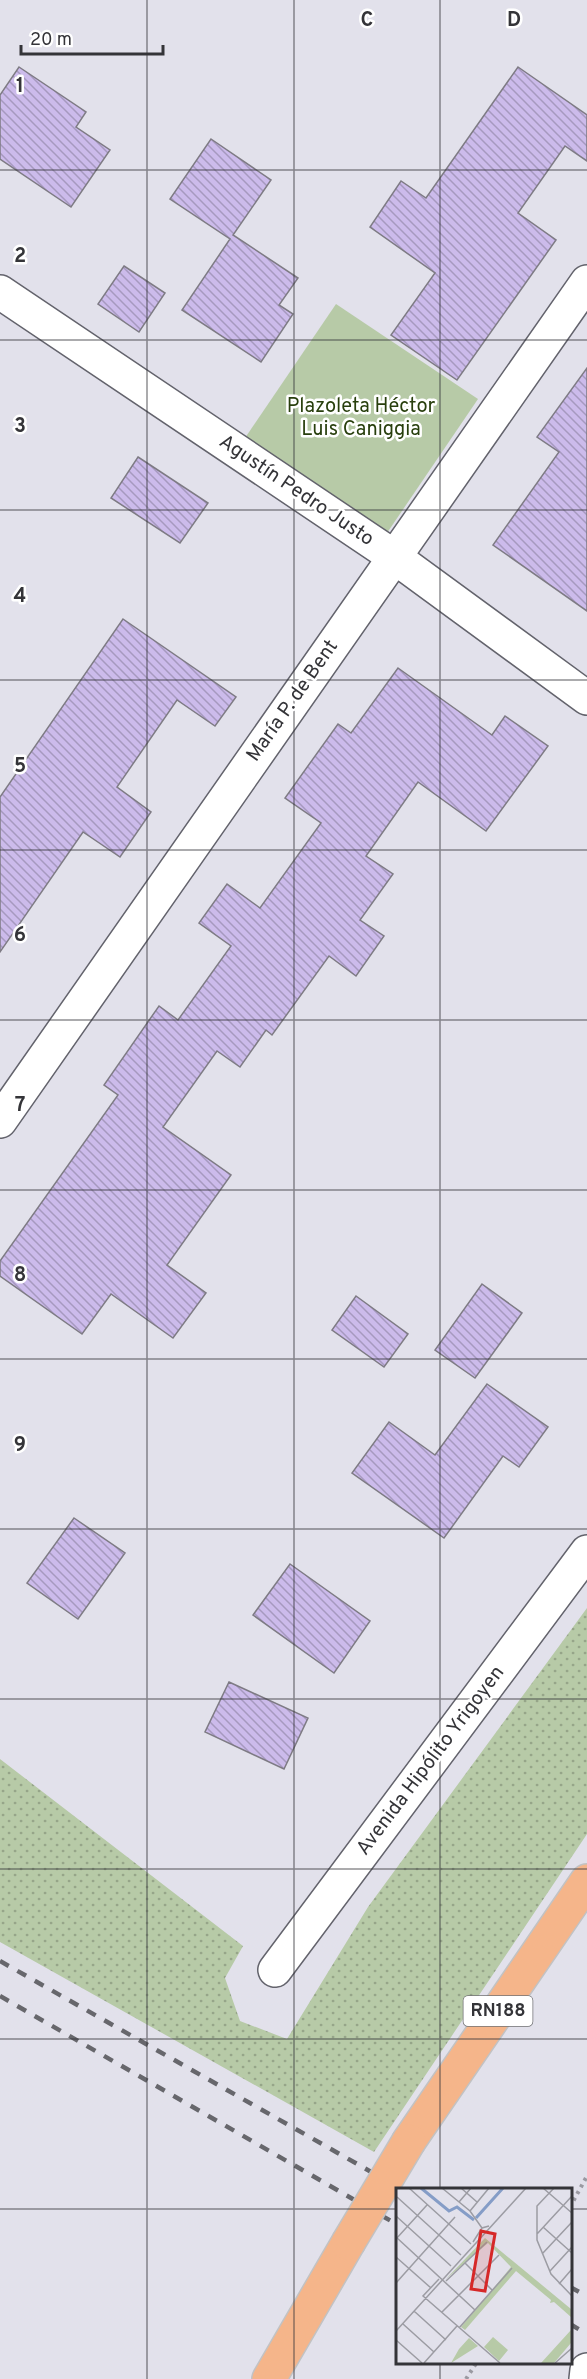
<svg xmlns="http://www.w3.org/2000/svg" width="587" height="2379" font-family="Overpass,sans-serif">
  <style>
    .grass { fill: url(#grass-dots) }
    .park { fill: #b7caa7 }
    .building { fill: url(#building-back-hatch); stroke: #7e7b84; stroke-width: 1.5 }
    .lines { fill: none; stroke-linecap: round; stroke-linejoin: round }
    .minor-casing { stroke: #63636c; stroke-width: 36 }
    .major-casing { stroke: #c2c2c3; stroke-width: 36 }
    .path { stroke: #9a99a1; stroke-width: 4; stroke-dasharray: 3 4.5; stroke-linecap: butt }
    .minor { stroke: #fff; stroke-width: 33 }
    .major { stroke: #f5b58a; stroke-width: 33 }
    .rail { stroke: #67676c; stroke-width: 4.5; stroke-dasharray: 10 10; stroke-linecap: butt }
    .major-bridge-casing { stroke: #c2c2c3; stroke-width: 36; stroke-linecap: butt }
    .major-bridge { stroke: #f5b58a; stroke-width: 33 }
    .grid { fill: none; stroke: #343438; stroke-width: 1.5; stroke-opacity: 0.55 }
    .labels { text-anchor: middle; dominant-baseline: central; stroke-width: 5; stroke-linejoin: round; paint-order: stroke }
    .shield { fill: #fff; stroke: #717174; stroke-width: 1.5 }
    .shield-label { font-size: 18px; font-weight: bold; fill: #343438 }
    .park-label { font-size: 20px; fill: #283f0d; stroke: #fff }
    .street-label { font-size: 20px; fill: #343438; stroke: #fff }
    .inset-river { fill: none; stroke: #859dc7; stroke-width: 3 }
    .inset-road { fill: none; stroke: #9c9ca3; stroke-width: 1.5 }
    .view { fill: #d62828; fill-opacity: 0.15; stroke: #d62828; stroke-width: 3 }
    .inset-edge { fill: none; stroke: #343438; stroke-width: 3 }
    .grid-label { font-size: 20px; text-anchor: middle; font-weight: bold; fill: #343438; stroke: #fff; stroke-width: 5; stroke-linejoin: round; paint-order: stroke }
  </style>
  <defs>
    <pattern id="grass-dots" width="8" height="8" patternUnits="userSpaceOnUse" patternTransform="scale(1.5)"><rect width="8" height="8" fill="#b7caa7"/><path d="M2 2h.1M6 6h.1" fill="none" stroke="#96a589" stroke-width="1.8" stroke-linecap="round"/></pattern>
    <pattern id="building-back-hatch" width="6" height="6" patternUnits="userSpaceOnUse" patternTransform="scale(1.5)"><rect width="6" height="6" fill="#ccbbeb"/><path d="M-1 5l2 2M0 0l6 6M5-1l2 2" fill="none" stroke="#a699bf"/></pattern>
  </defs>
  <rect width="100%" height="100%" fill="#e2e1eb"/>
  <path class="grass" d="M587 1608V1834L374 2152 0 1942V1759L243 1946 225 1978 240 2021 287 2039 368 1907Z"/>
  <path class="park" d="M336 304 478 399 387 533 245 438Z"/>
  <path class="building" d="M19 67 86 112 76 127 110 150 71 207 0 159V95Z
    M518 67 587 115V161L565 146 518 213 556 240 457 380 391 335 435 273 370 227 401 181 426 198Z
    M211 139 271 180 233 235 298 278 279 305 293 314 261 362 182 310 230 239 170 199Z
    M124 266 165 293 139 332 98 304Z
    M587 368V611L493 545 559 452 537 437Z
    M138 457 208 503 180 543 111 498Z
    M123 619 236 697 215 726 177 700 117 787 151 812 120 857 83 832 0 952V797Z
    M398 668 492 735 505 716 548 746 486 831 418 782 366 856 393 874 360 920 384 936 356 976 329 956 272 1035 266 1030 240 1067 217 1051 163 1127 231 1175 167 1265 206 1293 173 1338 111 1294 82 1334 0 1276V1261L118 1095 104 1085 159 1006 178 1020 231 946 199 923 227 884 260 908 321 823 285 798 338 724 351 733Z
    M482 1284 522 1313 475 1378 435 1350Z
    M356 1296 408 1334 384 1367 332 1330Z
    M487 1384 548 1427 519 1467 503 1456 444 1538 352 1473 389 1422 435 1455Z
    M74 1518 125 1553 78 1619 27 1583Z
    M290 1564 370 1621 334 1673 253 1615Z
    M229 1682 308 1718 284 1769 205 1732Z"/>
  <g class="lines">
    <g class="minor-casing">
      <path id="minor" d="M0 292 393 556 587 698
        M0 1121 587 282
        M275 1970 587 1552
        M586 2379 587 2370"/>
    </g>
    <g class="major-casing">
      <path id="major" d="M409 2141 587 1881
        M269 2379 348 2243"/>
    </g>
    <path class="path" d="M570 2207 587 2176
      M466 2379 477 2362"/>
    <use href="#minor" class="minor"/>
    <use href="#major" class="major"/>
    <path class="rail" d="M0 1961 403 2190
      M0 1996 398 2225
      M570 2287 587 2296
      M570 2324 587 2334"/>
    <g class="major-bridge-casing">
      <path id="major-bridge" d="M348 2243 409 2141"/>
    </g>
    <use href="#major-bridge" class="major-bridge"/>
  </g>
  <path class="grid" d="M147 0V2379M294 0V2379M440 0V2190M0 170H587M0 340H587M0 510H587M0 680H587M0 850H587M0 1020H587M0 1190H587M0 1359H587M0 1529H587M0 1699H587M0 1869H587M0 2039H587M0 2209H398M570 2209H587M440 2362V2379"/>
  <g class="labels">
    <rect class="shield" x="463.5" y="1996" width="69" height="30" rx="4.5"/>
    <g class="shield-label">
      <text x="498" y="2011">RN188</text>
    </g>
    <g class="park-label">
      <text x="361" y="407">Plazoleta Héctor<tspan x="361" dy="23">Luis Caniggia</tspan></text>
    </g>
    <g class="street-label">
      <text transform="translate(296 491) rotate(34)">Agustín Pedro Justo</text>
      <text transform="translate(293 701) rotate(-55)">María P. de Bent</text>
      <text transform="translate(431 1761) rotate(-53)">Avenida Hipólito Yrigoyen</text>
    </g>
  </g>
  <g transform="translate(396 2188)">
    <rect width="176" height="176" fill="#e2e1eb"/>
    <path d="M89 50 175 121V129L158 114 154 115 155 112 120 83 69 142 65 139 115 79 92 55 50 91ZM175 142V155L158 175H145ZM97 149 112 162 103 173 88 159ZM73 150 82 158 55 175 63 161Z" fill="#b7caa7"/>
    <path class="inset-river" d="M25 0 53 23 61 19 78 32M80 30 107 0"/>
    <path class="inset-road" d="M13 0 75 56M46 0 74 23 86 40M65 0 81 14M147 0 176 25M158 0 141 18V52L155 86 176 108M1 9 65 67M63 14 75 0M74 23 93 0M0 28 55 78M147 39 176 65M141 46 176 8M0 49 79 122M0 51 31 17M77 54 86 40 93 38M146 66 176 34M0 69 35 100M69 75 96 102M154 83 176 59M43 91 27 108 104 175M50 93 91 54M0 95 59 29M163 96 176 81M18 123 50 152M46 124 103 67M7 136 38 164M63 140 116 80M0 143 130 0M0 152 26 175M28 175 61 138M159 175 176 160"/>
    <path class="view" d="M85 43 99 46 89 103 75 101Z"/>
    <rect width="176" height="176" class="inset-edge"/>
  </g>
  <g class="grid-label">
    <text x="367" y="26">C</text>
    <text x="514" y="26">D</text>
    <text x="20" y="92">1</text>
    <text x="20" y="262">2</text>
    <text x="20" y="432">3</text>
    <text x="20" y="602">4</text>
    <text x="20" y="772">5</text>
    <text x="20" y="941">6</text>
    <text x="20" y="1111">7</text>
    <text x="20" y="1281">8</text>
    <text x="20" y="1451">9</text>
  </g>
  <path d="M21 45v9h142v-9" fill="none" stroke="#343438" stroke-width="3"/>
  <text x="30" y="45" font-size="18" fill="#343438" stroke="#ffffff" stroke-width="4.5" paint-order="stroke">20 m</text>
</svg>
